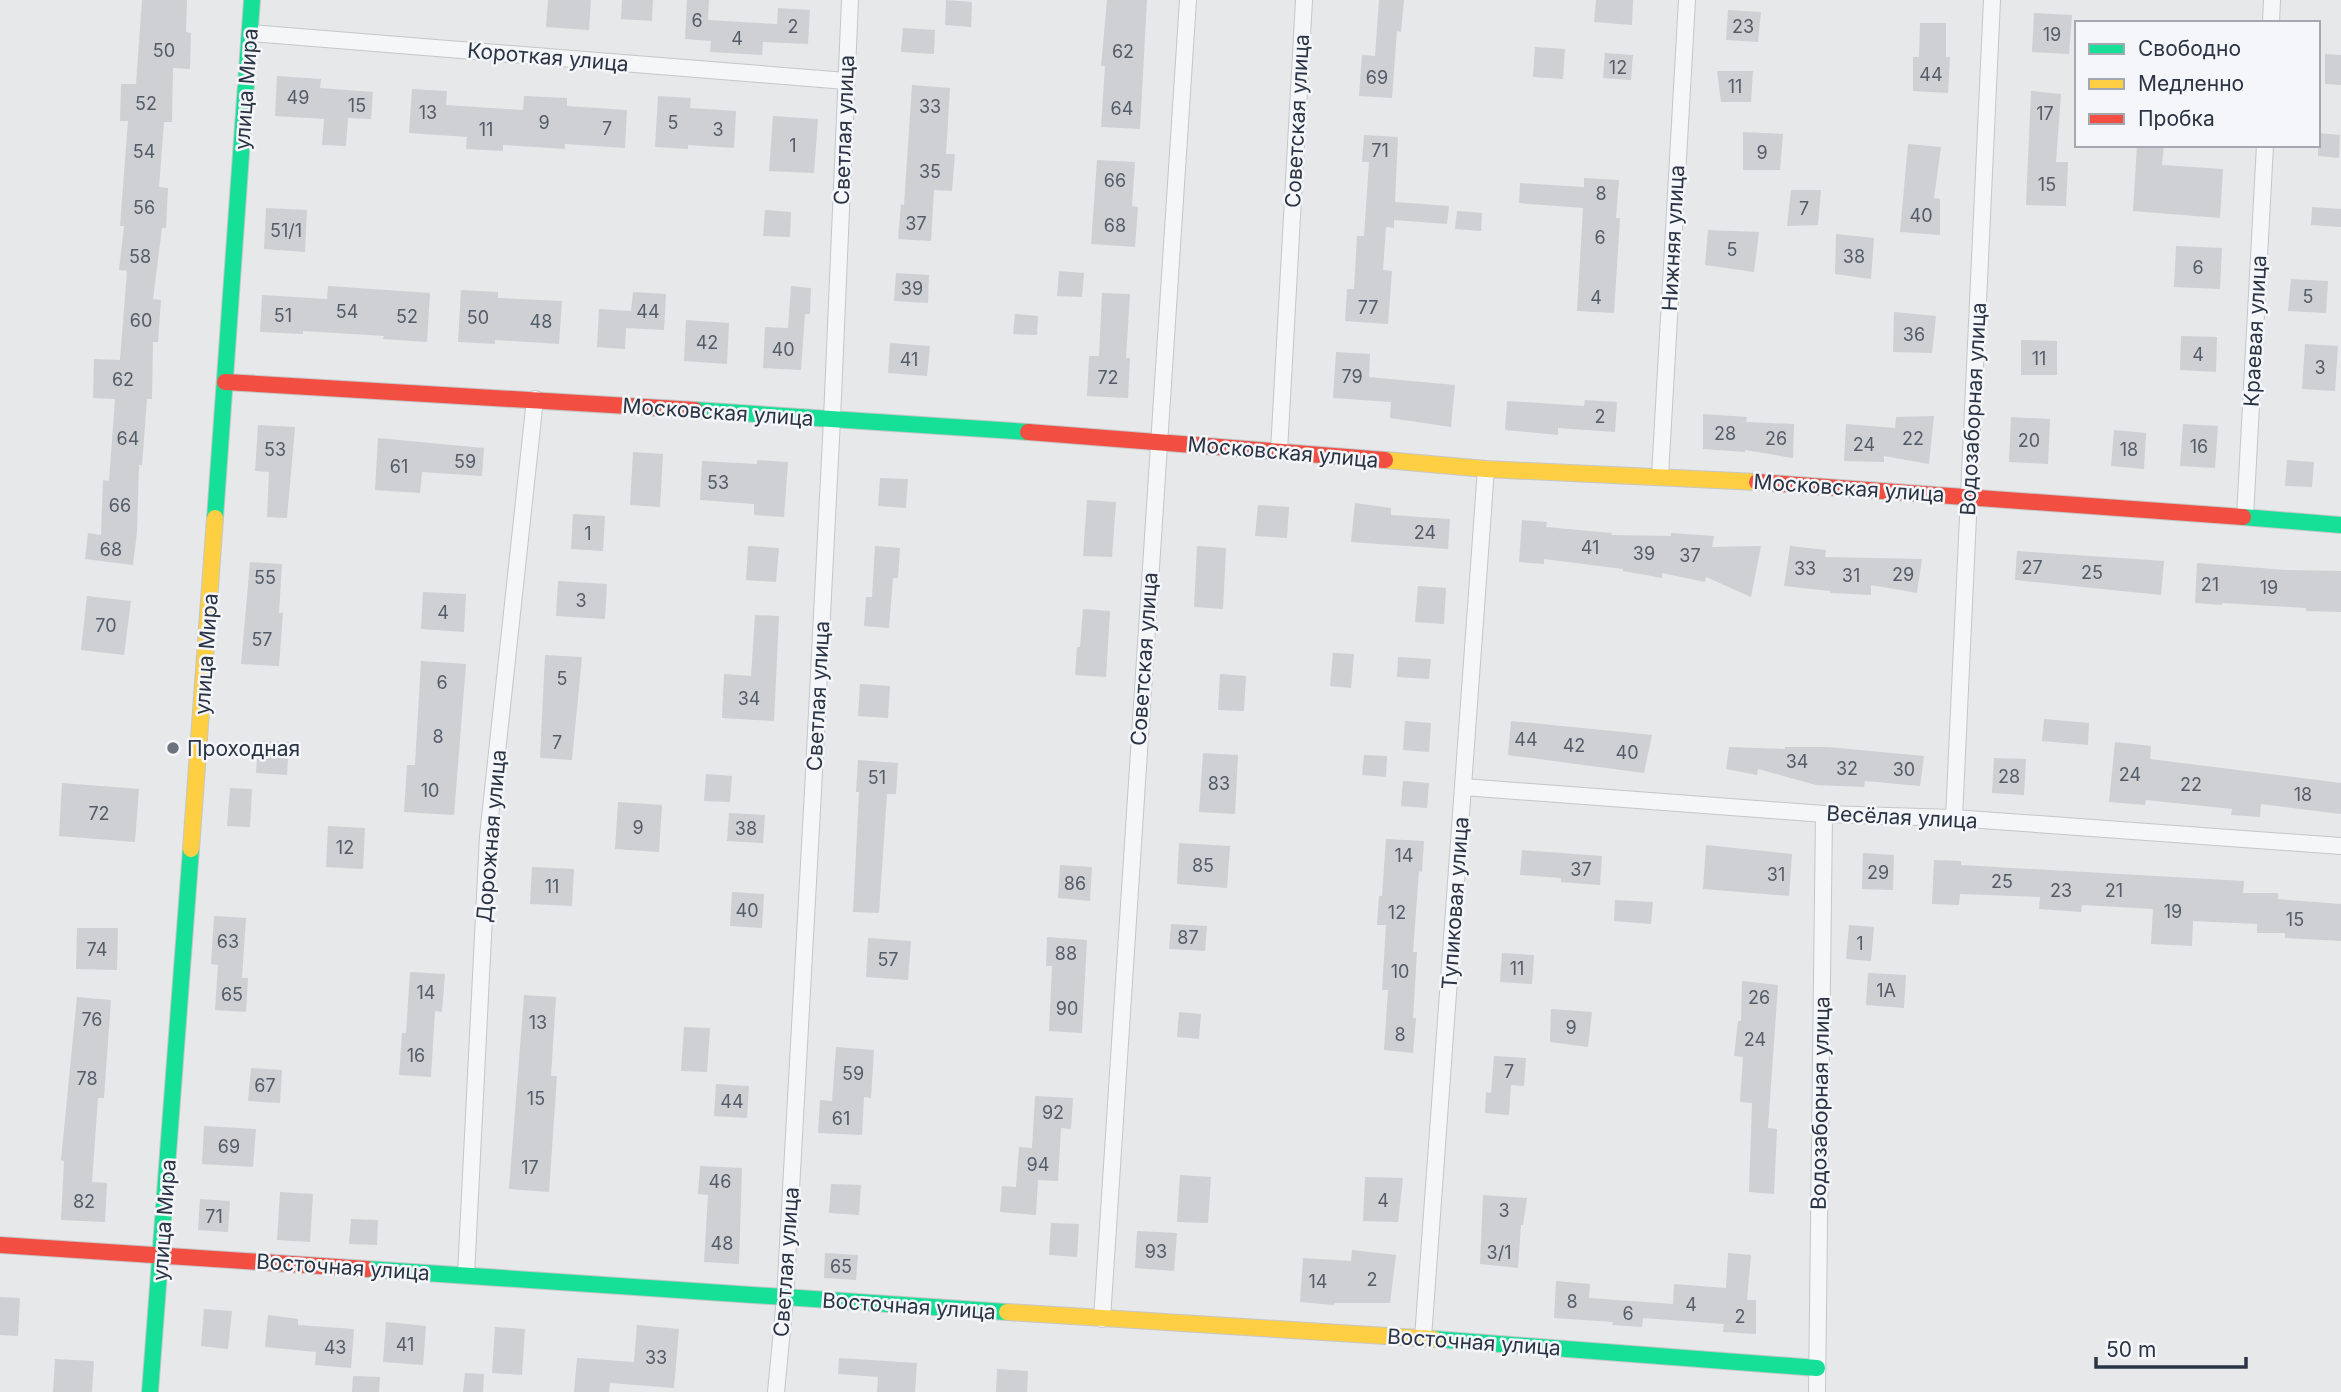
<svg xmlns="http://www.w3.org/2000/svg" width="2341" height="1392" font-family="Inter,sans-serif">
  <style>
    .building { fill: #ced0d3 }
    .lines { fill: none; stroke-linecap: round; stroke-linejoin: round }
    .street-casing { stroke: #c4c6c8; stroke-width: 18 }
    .fast-casing { stroke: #c4c6c8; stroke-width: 18 }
    .slow-casing { stroke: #c4c6c8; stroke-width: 18 }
    .jam-casing { stroke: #c4c6c8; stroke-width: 18 }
    .street { stroke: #f5f6f7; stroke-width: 16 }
    .fast { stroke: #16e098; stroke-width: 16 }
    .slow { stroke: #ffcf43; stroke-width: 16 }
    .jam { stroke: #f24e42; stroke-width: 16 }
    .poi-dot { fill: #6c737f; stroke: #f4f6f9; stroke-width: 2.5 }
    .labels { text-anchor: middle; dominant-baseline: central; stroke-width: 5; stroke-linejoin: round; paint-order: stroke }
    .number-label { font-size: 18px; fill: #545c69 }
    .street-label { font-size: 21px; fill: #2b3445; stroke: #f4f6f9 }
    .poi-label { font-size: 21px; fill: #2b3445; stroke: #f4f6f9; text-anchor: start }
  </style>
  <rect width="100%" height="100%" fill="#e6e8ea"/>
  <path class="building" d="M142 0H187L186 32 191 33 190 69 173 68 172 122H164L159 187 168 188 166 228H162L153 299 161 300 158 342H153L152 399H147L142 465H139L137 532 133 565 85 559 88 533 101 535 103 480 109 481 115 399 93 398 94 359 120 360 127 271 119 270 124 226H120L128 121H120L121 84H136Z
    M548 0H591L589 30 546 27Z
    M622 0H653L652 21 621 19Z
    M687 0H709L708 20 777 24 778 8 810 10 808 44 763 42 762 55 710 52 711 41 685 39Z
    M946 0 972 2 971 27 945 25Z
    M1107 0H1147L1140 129 1101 127 1105 66H1101Z
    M1379 0H1404L1401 32 1397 31 1392 98 1359 96 1362 55 1375 56Z
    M1596 0H1633L1632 25 1594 22Z
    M1728 10 1761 12 1758 42 1726 40Z
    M2034 13 2072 15 2069 54 2032 52Z
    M1920 23H1946V57H1950L1948 93 1913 91V57H1919Z
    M903 28 935 30 934 54 901 52Z
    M1535 47 1565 49 1563 79 1533 77Z
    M1605 53 1633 55 1631 80 1603 78Z
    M2325 54 2341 55V85L2325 84Z
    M1717 71H1753L1751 102H1721Z
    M277 76 321 79 320 88 373 92 371 119 348 118 346 146 322 145 324 119 275 116Z
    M912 85 950 88 946 154H955L952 191 934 190 931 241 898 239 901 204 904 205Z
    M412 89 447 91 446 105 523 110 524 96 567 98V106L627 110 625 148 565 144V149L503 145V151L466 149 467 137 409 133Z
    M2031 91 2061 94 2056 162H2068L2066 206 2026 205Z
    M658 96 691 98 690 108 736 111 734 148 688 145V149L655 147Z
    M773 116 818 119 814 173 769 171Z
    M1743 132 1783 134 1780 170H1743Z
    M2318 133 2340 135 2339 158 2318 156Z
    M1364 135 1398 137 1395 202 1449 206 1447 224 1394 220V228L1386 227 1383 270 1392 271 1388 324 1345 321 1347 289H1354L1357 236H1364L1369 162H1362Z
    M1908 144 1941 147 1934 198 1940 199V235L1900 232Z
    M2137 145H2164L2162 165 2223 169 2220 218 2133 211Z
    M1097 160 1135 162 1132 206 1138 207 1135 247 1091 244Z
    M1584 178 1619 180 1616 218H1620L1614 313 1577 311 1583 208 1519 203 1520 183 1584 187Z
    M1791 190H1821L1818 225 1787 226Z
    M2312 207 2341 209V227L2311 225Z
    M266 208 307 210 305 252 264 249Z
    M765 210 791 212 790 237 763 236Z
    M1457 211 1482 213 1481 231 1455 229Z
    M1708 230 1759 232 1754 272 1705 265Z
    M1836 234 1874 238 1871 279 1835 274Z
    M2176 246 2222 248 2220 289 2174 287Z
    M1059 271 1084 273 1082 297 1057 296Z
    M896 273 929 275 928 303 894 301Z
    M2291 279 2328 281 2326 313 2288 311Z
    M328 286 430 293 427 342 383 339 384 336 303 331V334L260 332 262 295 327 299Z
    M791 286 811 288 810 314H805L801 370 763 368 765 327 788 328Z
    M461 290 498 292V298L562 301 559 344 495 340V344L458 342Z
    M633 292 666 294 664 330 626 328 625 349 597 347 599 309 631 311Z
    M1102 293 1130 294 1126 358H1130L1128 398 1087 396 1089 356H1099Z
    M1894 312 1936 316 1932 353 1893 352Z
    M1015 314 1038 316 1037 335 1013 334Z
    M686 320 729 323 727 364 684 361Z
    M2181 336 2217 337 2216 372 2180 370Z
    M2021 340 2057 341V375H2021Z
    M890 343 930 346 927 376 888 373Z
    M2305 344 2338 346 2335 391 2302 389Z
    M1336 352 1370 354 1369 377 1455 385 1451 427 1390 418 1391 402 1333 398Z
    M1585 400 1617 402 1615 432 1558 428V435L1505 430 1507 401 1584 406Z
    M1703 414 1747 417 1746 422 1794 424 1793 458 1745 450V452L1703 449Z
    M1934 416 1929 464 1884 456V462L1844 461 1846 424 1895 428 1896 417Z
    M2011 417 2050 419 2048 464 2009 462Z
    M2183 424 2218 426 2215 468 2180 466Z
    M258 425 295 427 287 518 267 517 269 472 255 471Z
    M2114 430 2146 433 2144 469 2111 466Z
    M378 438 484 448 482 476 422 472 420 493 375 490Z
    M633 452 663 454 660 507 630 505Z
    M757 460 788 462 784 517 754 515V504L700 500 702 461 757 464Z
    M2287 460 2314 462 2312 487 2285 486Z
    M880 478 908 479 906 508 878 506Z
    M1087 500 1116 502 1112 557 1083 556Z
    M1355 503 1391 508V515L1450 519 1448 549 1351 542Z
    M1258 505 1289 507 1287 538 1255 536Z
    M573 514 605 516 603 551 571 549Z
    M1522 520 1547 522 1546 527 1612 533 1611 535 1671 536V533L1714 536 1712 547 1761 546 1751 597 1706 577 1705 582 1662 573V578L1623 571V569L1544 559V564L1519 562Z
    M748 546 779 548 776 582 746 580Z
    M875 546 900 548 898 578H893L889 628 864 626 866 597H872Z
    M1197 546 1226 548 1223 609 1194 607Z
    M1790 546 1826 550 1825 557 1922 559 1917 593 1871 585V595L1830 593V591L1784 586Z
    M2017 551 2164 561 2161 595 2015 580Z
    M250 562 282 564 279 613H283L279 666 241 664Z
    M2197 563 2286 570 2341 571V612L2306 611V608L2222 603V605L2195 603Z
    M558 581 607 584 605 619 556 616Z
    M1418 586 1446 588 1444 624 1415 622Z
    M423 592 466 594 464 632 421 629Z
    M87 596 131 601 124 655 81 650Z
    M1083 609 1110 611 1106 677 1075 675 1077 647H1080Z
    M755 615 779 616 774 721 722 718 724 674 751 676Z
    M1333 653 1354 654 1351 688 1330 686Z
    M545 655 582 657 572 760 540 758Z
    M1398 657 1431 659 1429 679 1397 677Z
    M421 661 466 664 454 815 404 812 407 765H415Z
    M1220 674 1246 676 1244 711 1218 710Z
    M860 684 890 686 888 718 858 716Z
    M2044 719 2089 723 2088 745 2042 741Z
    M1405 721 1431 723 1429 752 1403 750Z
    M1511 721 1652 735 1644 773 1508 755Z
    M258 741 289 742 287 775 256 773Z
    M2115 742 2151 746 2150 759 2341 783V814L2261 804 2260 817 2231 815 2232 809 2146 800 2145 805 2109 802Z
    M1729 747 1785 749V747H1827L1924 756 1920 786 1865 781 1864 787 1816 785 1758 769 1757 775 1726 769Z
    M1203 753 1238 755 1235 814 1199 812Z
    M1364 755 1387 756 1386 777 1362 775Z
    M1994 758 2026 759 2024 795 1992 793Z
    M858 760 898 763 896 794H887L879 913 853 912 859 792H856Z
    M706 774 732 776 730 802 704 801Z
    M1403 781 1429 783 1427 808 1401 806Z
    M62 783 139 789 135 842 59 836Z
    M230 788 252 789 250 827 227 826Z
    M618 802 662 805 659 852 615 849Z
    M729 813 765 815 763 843 727 841Z
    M328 826 365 828 363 869 326 867Z
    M1386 839 1424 841 1422 872 1419 871 1413 952H1417L1413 1018H1416L1413 1053 1384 1050 1388 990H1382L1386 925H1377L1379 896H1382Z
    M1179 843 1230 846 1227 888 1177 884Z
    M1706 845 1792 854 1789 896 1703 889Z
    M1522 850 1602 856 1600 885 1561 882V878L1520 875Z
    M1863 853 1894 855 1893 890 1862 889Z
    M1934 860 1961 861V865L2244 881 2243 893H2278V899L2341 904V941L2285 938V933H2257V924L2193 921 2192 946 2151 944 2153 909 2082 905 2081 912 2039 909 2040 897 1960 894 1959 905 1932 904Z
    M1060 865 1092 867 1090 901 1058 898Z
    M532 867 574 869 572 906 530 904Z
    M732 892 764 894 762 928 730 926Z
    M1615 900 1653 902 1651 924 1614 921Z
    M214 916 246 918 242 978H248L246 1012 215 1010 218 965 211 964Z
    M1171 924 1207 926 1205 951 1169 949Z
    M1849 925 1874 927 1871 961 1846 959Z
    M77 928H118L117 970 76 969Z
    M1047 937 1087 940 1082 1033 1049 1031 1052 966H1046Z
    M868 938 911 941 908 980 866 977Z
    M1502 953 1534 955 1532 984 1500 982Z
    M410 972 445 974 442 1012 435 1011 431 1077 399 1075 402 1033H406Z
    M1868 973 1906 975 1904 1008 1866 1005Z
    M1742 981 1778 985 1768 1128 1777 1129 1774 1194 1749 1192 1752 1103 1740 1102 1743 1057 1734 1056 1738 1021H1741Z
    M524 995 556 997 551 1076H557L549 1192 509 1189Z
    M77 997 111 1000 104 1098H98L92 1182 107 1183 105 1222 61 1220 64 1161 61 1160Z
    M1551 1009 1592 1012 1588 1047 1550 1042Z
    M1179 1012 1201 1014 1199 1039 1177 1037Z
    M684 1027 710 1028 707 1072 681 1071Z
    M836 1047 874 1050 871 1098 864 1097 862 1135 818 1133 820 1100 832 1101Z
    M1494 1056 1526 1058 1524 1086 1511 1085 1509 1115 1485 1113 1486 1092 1491 1093Z
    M251 1068 282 1070 280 1103 248 1101Z
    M716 1084 749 1086 747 1118 714 1116Z
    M1035 1096 1073 1098 1071 1129 1061 1128 1058 1181 1038 1180 1036 1215 1000 1212 1002 1186 1016 1187 1019 1147 1032 1148Z
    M204 1126 256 1129 253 1167 202 1164Z
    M700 1166 742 1168 739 1264 704 1262 708 1195 698 1194Z
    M1180 1175 1211 1177 1208 1223 1177 1222Z
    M1365 1177 1403 1178 1398 1222 1363 1221Z
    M831 1184 861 1185 859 1215 829 1213Z
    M280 1192 313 1194 310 1242 277 1240Z
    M1483 1195 1527 1198 1523 1225H1521L1518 1268 1480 1264Z
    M200 1199 230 1201 228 1232 198 1230Z
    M351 1219 378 1220 377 1245 349 1244Z
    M1051 1223 1079 1224 1077 1257 1049 1255Z
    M1137 1231 1177 1233 1174 1271 1135 1268Z
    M1352 1250 1396 1255 1390 1303H1335L1334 1305 1300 1302 1303 1258 1351 1261Z
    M825 1253 858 1255 856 1280 824 1278Z
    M1728 1253 1751 1255 1747 1300H1756V1334L1723 1332 1724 1324 1643 1318 1642 1327 1612 1325 1613 1322 1554 1318 1556 1281 1590 1284 1589 1298 1673 1304 1674 1284 1726 1288Z
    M0 1297 20 1298 18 1336 0 1335Z
    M204 1309 232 1311 228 1349 201 1346Z
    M268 1315 298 1319V1325L354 1329 351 1368 315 1365 316 1352 265 1347Z
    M386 1322 426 1326 423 1365 383 1362Z
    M637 1325 679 1329 674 1388 610 1383 609 1392H574L577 1358 634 1362Z
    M495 1327 525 1329 522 1375 492 1373Z
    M839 1358 917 1363 915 1392H877L878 1377 838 1374Z
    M55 1359 94 1361 92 1392H53Z
    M997 1369 1028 1371 1027 1392H996Z
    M465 1373 484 1374 483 1392H463Z
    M353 1376 380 1377 379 1392H352Z"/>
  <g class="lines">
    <g class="street-casing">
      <path id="street" d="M2271 23 2272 0
        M250 33 846 81
        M1279 451 1304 0
        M1660 476 1687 0
        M2245 517 2265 145
        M1463 787 1824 814 1954 818 2341 846
        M1954 818 1992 0
        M466 1275 488 836 535 399
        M1102 1319 1188 0
        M1423 1338 1486 469
        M776 1392 785 1298 813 791 832 419 850 0
        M1817 1392 1824 814"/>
    </g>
    <g class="fast-casing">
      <path id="fast" d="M695 410 1028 432
        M2243 517 2341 525
        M215 518 252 0
        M367 1269 1007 1312
        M1434 1339 1817 1368
        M150 1392 191 849"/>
    </g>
    <g class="slow-casing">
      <path id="slow" d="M1385 460 1486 469 1757 482
        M191 849 215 518
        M1007 1312 1434 1339"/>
    </g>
    <g class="jam-casing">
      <path id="jam" d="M225 382 695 410
        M1028 432 1385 460
        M1757 482 2243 517
        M0 1245 367 1269"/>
    </g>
    <use href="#street" class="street"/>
    <use href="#fast" class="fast"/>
    <use href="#slow" class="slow"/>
    <use href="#jam" class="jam"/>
  </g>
  <circle class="poi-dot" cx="173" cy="748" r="7"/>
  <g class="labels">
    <g class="number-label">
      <text x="697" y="20">6</text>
      <text x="793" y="26">2</text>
      <text x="1743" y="26">23</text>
      <text x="2052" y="34">19</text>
      <text x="737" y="38">4</text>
      <text x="164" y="50">50</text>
      <text x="1123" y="51">62</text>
      <text x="1618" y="67">12</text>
      <text x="1931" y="74">44</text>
      <text x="1377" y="77">69</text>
      <text x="1735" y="86">11</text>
      <text x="298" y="97">49</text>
      <text x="146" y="103">52</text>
      <text x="357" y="105">15</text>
      <text x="930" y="106">33</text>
      <text x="1122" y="108">64</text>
      <text x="428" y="112">13</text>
      <text x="2045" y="113">17</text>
      <text x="544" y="122">9</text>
      <text x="673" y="122">5</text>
      <text x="607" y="128">7</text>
      <text x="486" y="129">11</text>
      <text x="718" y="129">3</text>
      <text x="793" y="145">1</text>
      <text x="1380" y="150">71</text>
      <text x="144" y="151">54</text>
      <text x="1762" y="152">9</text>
      <text x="930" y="171">35</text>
      <text x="1115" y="180">66</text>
      <text x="2047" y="184">15</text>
      <text x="1601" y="193">8</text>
      <text x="144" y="207">56</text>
      <text x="1804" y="208">7</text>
      <text x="1921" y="215">40</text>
      <text x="916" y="223">37</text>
      <text x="1115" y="225">68</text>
      <text x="286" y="230">51/1</text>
      <text x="1600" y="237">6</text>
      <text x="1732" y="249">5</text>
      <text x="140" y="256">58</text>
      <text x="1854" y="256">38</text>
      <text x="2198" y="267">6</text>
      <text x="912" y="288">39</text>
      <text x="2308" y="296">5</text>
      <text x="1596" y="297">4</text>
      <text x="1368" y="307">77</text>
      <text x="347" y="311">54</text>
      <text x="648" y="311">44</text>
      <text x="283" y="315">51</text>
      <text x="407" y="316">52</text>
      <text x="478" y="317">50</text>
      <text x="141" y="320">60</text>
      <text x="541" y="321">48</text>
      <text x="1914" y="334">36</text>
      <text x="707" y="342">42</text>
      <text x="783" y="349">40</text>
      <text x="2198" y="354">4</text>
      <text x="2039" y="358">11</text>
      <text x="909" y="359">41</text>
      <text x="2320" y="367">3</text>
      <text x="1352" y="376">79</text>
      <text x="1108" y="377">72</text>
      <text x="123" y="379">62</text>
      <text x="1600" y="416">2</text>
      <text x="1725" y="433">28</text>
      <text x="128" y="438">64</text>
      <text x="1776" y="438">26</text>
      <text x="1913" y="438">22</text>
      <text x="2029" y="440">20</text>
      <text x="1864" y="444">24</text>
      <text x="2199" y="446">16</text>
      <text x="275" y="449">53</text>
      <text x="2129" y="449">18</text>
      <text x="465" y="461">59</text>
      <text x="399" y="466">61</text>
      <text x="718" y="482">53</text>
      <text x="120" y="505">66</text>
      <text x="1425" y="532">24</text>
      <text x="588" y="533">1</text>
      <text x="1590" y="547">41</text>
      <text x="111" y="549">68</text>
      <text x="1644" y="553">39</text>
      <text x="1690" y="555">37</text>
      <text x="2032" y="567">27</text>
      <text x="1805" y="568">33</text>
      <text x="2092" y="572">25</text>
      <text x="1903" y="574">29</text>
      <text x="1851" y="575">31</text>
      <text x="265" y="577">55</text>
      <text x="2210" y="584">21</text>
      <text x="2269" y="587">19</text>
      <text x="581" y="600">3</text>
      <text x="443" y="612">4</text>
      <text x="106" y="625">70</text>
      <text x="262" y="639">57</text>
      <text x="562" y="678">5</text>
      <text x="442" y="682">6</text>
      <text x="749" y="698">34</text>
      <text x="438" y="736">8</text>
      <text x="1526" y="739">44</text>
      <text x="557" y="742">7</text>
      <text x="1574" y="745">42</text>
      <text x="1627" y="752">40</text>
      <text x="1797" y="761">34</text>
      <text x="1847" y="768">32</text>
      <text x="1904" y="769">30</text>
      <text x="2130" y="774">24</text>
      <text x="2009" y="776">28</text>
      <text x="877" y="777">51</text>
      <text x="1219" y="783">83</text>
      <text x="2191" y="784">22</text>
      <text x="430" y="790">10</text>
      <text x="2303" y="794">18</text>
      <text x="99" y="813">72</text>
      <text x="638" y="827">9</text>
      <text x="746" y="828">38</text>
      <text x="345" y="847">12</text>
      <text x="1404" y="855">14</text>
      <text x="1203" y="865">85</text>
      <text x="1581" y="869">37</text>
      <text x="1878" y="872">29</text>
      <text x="1776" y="874">31</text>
      <text x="2002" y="881">25</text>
      <text x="1075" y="883">86</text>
      <text x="552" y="886">11</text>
      <text x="2061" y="890">23</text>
      <text x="2114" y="890">21</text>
      <text x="747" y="910">40</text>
      <text x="2173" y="911">19</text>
      <text x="1397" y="912">12</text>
      <text x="2295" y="919">15</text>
      <text x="1188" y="937">87</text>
      <text x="228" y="941">63</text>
      <text x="1860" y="943">1</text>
      <text x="97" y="949">74</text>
      <text x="1066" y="953">88</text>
      <text x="888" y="959">57</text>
      <text x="1517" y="968">11</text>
      <text x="1400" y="971">10</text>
      <text x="1886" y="990">1А</text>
      <text x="426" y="992">14</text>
      <text x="232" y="994">65</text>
      <text x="1759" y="997">26</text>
      <text x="1067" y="1008">90</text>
      <text x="92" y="1019">76</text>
      <text x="538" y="1022">13</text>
      <text x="1571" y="1027">9</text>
      <text x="1400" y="1034">8</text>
      <text x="1755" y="1039">24</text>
      <text x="416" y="1055">16</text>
      <text x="1509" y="1071">7</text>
      <text x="853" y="1073">59</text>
      <text x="87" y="1078">78</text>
      <text x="265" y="1085">67</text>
      <text x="536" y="1098">15</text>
      <text x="732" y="1101">44</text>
      <text x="1053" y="1112">92</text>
      <text x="841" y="1118">61</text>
      <text x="229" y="1146">69</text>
      <text x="1038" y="1164">94</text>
      <text x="530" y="1167">17</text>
      <text x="720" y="1181">46</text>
      <text x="1383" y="1200">4</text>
      <text x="84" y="1201">82</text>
      <text x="1504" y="1210">3</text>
      <text x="214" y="1216">71</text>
      <text x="722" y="1243">48</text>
      <text x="1156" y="1251">93</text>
      <text x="1499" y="1252">3/1</text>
      <text x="841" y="1266">65</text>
      <text x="1372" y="1279">2</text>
      <text x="1318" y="1281">14</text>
      <text x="1572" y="1301">8</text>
      <text x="1691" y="1304">4</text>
      <text x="1628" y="1313">6</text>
      <text x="1740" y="1316">2</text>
      <text x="405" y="1344">41</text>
      <text x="335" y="1347">43</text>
      <text x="656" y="1357">33</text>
    </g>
    <g class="street-label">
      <text transform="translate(548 57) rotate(5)">Короткая улица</text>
      <text transform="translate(246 89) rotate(-86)">улица Мира</text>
      <text transform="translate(1297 121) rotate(-87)">Советская улица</text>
      <text transform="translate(844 130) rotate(-88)">Светлая улица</text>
      <text transform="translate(1673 238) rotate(-87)">Нижняя улица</text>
      <text transform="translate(2255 331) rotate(-87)">Краевая улица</text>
      <text transform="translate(1973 409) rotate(-87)">Водозаборная улица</text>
      <text transform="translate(718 412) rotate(4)">Московская улица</text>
      <text transform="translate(1283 452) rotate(5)">Московская улица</text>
      <text transform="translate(1849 488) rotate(4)">Московская улица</text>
      <text transform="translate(206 654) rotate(-86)">улица Мира</text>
      <text transform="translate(1144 659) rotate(-86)">Советская улица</text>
      <text transform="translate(818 696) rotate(-87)">Светлая улица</text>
      <text transform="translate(1902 817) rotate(3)">Весёлая улица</text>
      <text transform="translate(491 836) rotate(-85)">Дорожная улица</text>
      <text transform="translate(1455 903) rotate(-86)">Тупиковая улица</text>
      <text transform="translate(1820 1103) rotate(-89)">Водозаборная улица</text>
      <text transform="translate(164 1220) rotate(-86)">улица Мира</text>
      <text transform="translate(786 1262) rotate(-86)">Светлая улица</text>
      <text transform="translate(343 1267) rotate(4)">Восточная улица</text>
      <text transform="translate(909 1306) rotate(4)">Восточная улица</text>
      <text transform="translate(1474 1342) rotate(4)">Восточная улица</text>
    </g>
    <g class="poi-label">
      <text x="187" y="748">Проходная</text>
    </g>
  </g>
  <rect x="2075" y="21" width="245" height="126" fill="#f4f6f9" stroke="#a4a8b1" stroke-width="2"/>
  <rect x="2089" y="44" width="35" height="10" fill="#16e098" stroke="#a4a8b1" stroke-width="2"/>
  <text x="2138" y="56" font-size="21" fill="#2b3445">Свободно</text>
  <rect x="2089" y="79" width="35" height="10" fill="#ffcf43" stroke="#a4a8b1" stroke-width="2"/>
  <text x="2138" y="91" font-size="21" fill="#2b3445">Медленно</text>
  <rect x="2089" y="114" width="35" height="10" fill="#f24e42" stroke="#a4a8b1" stroke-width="2"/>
  <text x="2138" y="126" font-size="21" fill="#2b3445">Пробка</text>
  <path d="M2096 1357v10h150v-10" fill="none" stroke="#2b3445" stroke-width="3.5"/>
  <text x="2106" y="1357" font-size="21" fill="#2b3445" stroke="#f4f6f9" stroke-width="5" paint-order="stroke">50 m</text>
</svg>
